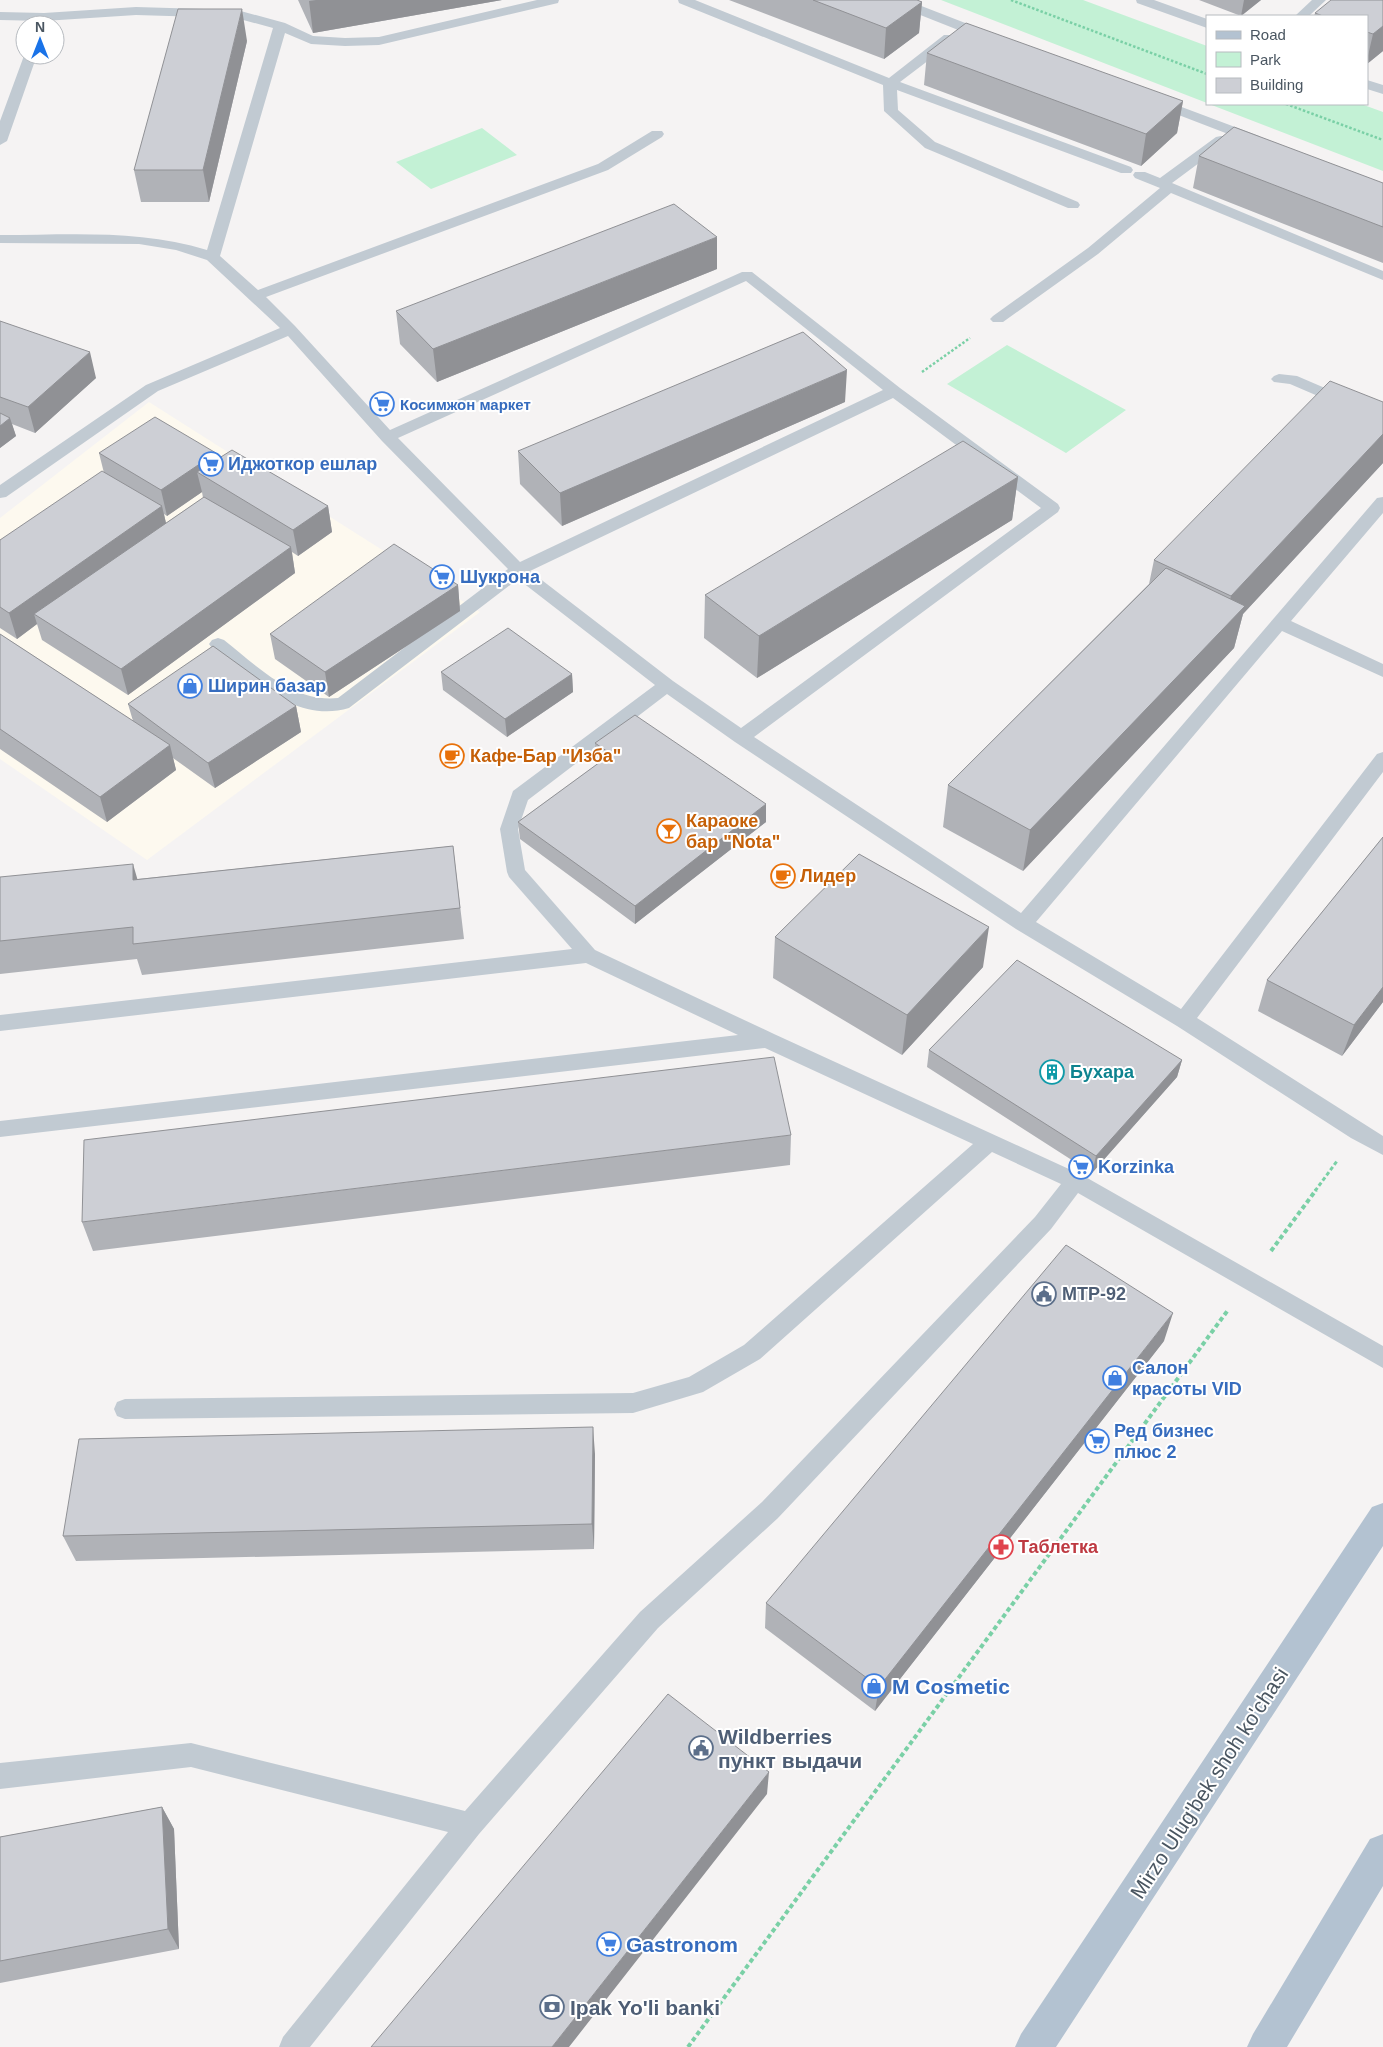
<svg xmlns="http://www.w3.org/2000/svg" width="1383" height="2047" font-family="Arial,sans-serif">
  <style>
    .commercial { fill: #fdf9ef }
    .green { fill: #c3f1d5 }
    .lines { fill: none; stroke-linecap: round; stroke-linejoin: round }
    .path-far2 { stroke: #7ad0a6; stroke-width: 2.5; stroke-dasharray: 2.5 2; stroke-linecap: butt }
    .path-far1 { stroke: #7ad0a6; stroke-width: 3; stroke-dasharray: 4 2.5; stroke-linecap: butt }
    .path { stroke: #7ad0a6; stroke-width: 4; stroke-dasharray: 4.5 3; stroke-linecap: butt }
    .service { fill: #c1cad2; fill-rule: evenodd }
    .primary { fill: #b3c2d1; fill-rule: evenodd }
    .wall { fill: #b0b2b7; fill-rule: evenodd }
    .shaded-wall { fill: #909195 }
    .building { fill: #cdcfd5; stroke: #909195 }
    .labels { text-anchor: middle; dominant-baseline: central; stroke-width: 4; stroke-linejoin: round; paint-order: stroke }
    .far-shop-label { font-size: 15px; font-weight: bold; fill: #366cbe; stroke: #fff; text-anchor: start }
    .shop-label { font-size: 18px; font-weight: bold; fill: #366cbe; stroke: #fff; text-anchor: start }
    .food-label { font-size: 18px; font-weight: bold; fill: #c56008; stroke: #fff; text-anchor: start }
    .culture-label { font-size: 18px; font-weight: bold; fill: #0d838f; stroke: #fff; text-anchor: start }
    .service-label { font-size: 18px; font-weight: bold; fill: #4e5e75; stroke: #fff; text-anchor: start }
    .health-label { font-size: 18px; font-weight: bold; fill: #be3a42; stroke: #fff; text-anchor: start }
    .near-shop-label { font-size: 21px; font-weight: bold; fill: #366cbe; stroke: #fff; text-anchor: start }
    .near-service-label { font-size: 21px; font-weight: bold; fill: #4e5e75; stroke: #fff; text-anchor: start }
    .near-street-label { font-size: 21px; fill: #4a5661; stroke: #fff }
  </style>
  <rect width="100%" height="100%" fill="#f5f3f3"/>
  <path class="commercial" d="M149 402 480 612 147 860 0 759V518Z"/>
  <path class="green" d="M941 0H1083L1207 46V103Z
    M1209 104H1361L1383 112V171Z
    M482 128 517 155 431 189 396 162Z
    M1007 345 1126 410 1066 453 947 384Z"/>
  <g class="lines">
    <path class="path-far2" d="M1011 0 1207 74
      M1286 104 1383 140
      M922 372 970 338"/>
    <path class="path-far1" d="M1315 1191 1337 1161"/>
    <path class="path" d="M1271 1251 1316 1190
      M688 2047 1228 1310"/>
    <path class="service" d="M537 0H559L558 3 379 45 345 46 311 44 285 33 220 256 258 290 598 164 652 131H662L664 134 662 137 608 170 266 297 295 326 390 430 742 272H752L900 388 1058 504 1060 508 1058 512 754 737 1021 913 1377 498 1383 497V513L1291 621 1383 664V677L1282 631 1036 922 1181 1009 1377 754 1383 752V772L1197 1018 1383 1136V1155L1351 1138 1177 1026 1016 929 735 742 667 694 528 800 518 829 525 870 595 950 774 1034 1082 1175 1383 1346V1368L1078 1193 1051 1229 778 1518 658 1628 479 1834 310 2047H279L283 2037 448 1832 191 1767 0 1789V1763L191 1743 465 1811 640 1612 762 1502 1035 1217 1061 1184 992 1152 760 1359 703 1392 633 1413 125 1419 117 1416 114 1409 117 1402 125 1399 633 1393 689 1377 744 1345 973 1144 765 1048 0 1137V1121L738 1035 586 963 0 1031V1015L572 949 509 877 507 872 500 829 513 791 655 685 518 579 349 708C296 724 250 678 212 648L209 644 212 640 218 638 224 640C257 666 293 703 338 698L508 569 382 441 288 336 158 391 6 497 0 498V485L146 385 280 328 207 260 176 250 139 244 0 243V235C69 235 140 229 207 250L273 28 236 18 136 15 44 21 0 20V12L44 13 136 7 237 10 285 23 313 36 345 38 379 37ZM746 281 883 390 520 562 398 438ZM893 398 1041 508 741 728 673 681 530 571Z
      M678 0H695L889 78 944 35H954L956 38 954 41 900 82 1131 167 1133 170 1131 173H1121L897 90 898 110 935 142 1078 202 1080 205 1078 208H1068L925 148 884 111 883 85 679 3Z
      M889 0H906L991 33 993 36 991 39H981L890 3Z
      M1136 0H1154L1207 19V28L1137 3Z
      M1312 0H1326L1309 16H1295Z
      M25 53V55H37L7 141 0 145V121Z
      M1367 80 1383 85V94L1367 89Z
      M1155 97 1259 136 1261 139 1259 142H1249L1150 104 1148 101 1150 98Z
      M1221 136 1226 137 1228 140 1226 143 1172 183 1383 271V280L1171 193 1098 254 1003 322H993L990 319 993 316 1088 248 1160 188 1135 178 1133 175 1135 172H1145L1160 178 1216 137Z
      M1279 374 1297 376 1383 413V424L1290 384 1274 382 1271 379 1274 376Z"/>
    <path class="primary" d="M1383 1503V1546L1056 2047H1015L1021 2034 1372 1507Z
      M1383 1834V1886L1287 2047H1247L1253 2034 1370 1839Z"/>
  </g>
  <path class="wall" d="M298 0H502L313 33Z
    M729 0H917L922 2 919 33 884 59Z
    M1199 0H1261L1241 16Z
    M1383 0V51L1367 64V16H1314L1315 13Z
    M247 41 209 202H141L134 170Z
    M927 53 1183 101 1177 133 1141 166 924 85Z
    M1199 156 1383 183V263L1193 188Z
    M717 269 437 382 400 344 396 311Z
    M0 321 96 378 35 433 12 424 16 436 0 448Z
    M845 402 562 526 520 484 518 451Z
    M1383 402V463L1243 614 1234 648 1023 871 943 827 948 785 1149 584 1154 560Z
    M99 453 218 459 328 506 332 532 298 556 292 552 295 573 128 695 42 640 37 624 17 639 0 628V540L104 473ZM202 492 203 498 166 523 164 514 167 516Z
    M1018 477 1012 520 757 678 704 638 705 595Z
    M458 585 460 611 329 697 275 659 270 634Z
    M0 634 133 721 128 704 296 706 301 732 215 788 173 758 176 770 107 822 0 749Z
    M441 672 572 674 573 692 507 737 443 690Z
    M595 743 766 822 635 924 520 839 518 822 599 763 596 761Z
    M1383 837V1002L1342 1056 1258 1011 1267 980Z
    M453 846 464 939 142 975 137 959 0 974V877L138 879Z
    M775 937 983 967 902 1055 773 978Z
    M929 1050 1182 1060 1177 1077 1092 1173 927 1067Z
    M791 1135 790 1165 93 1251 82 1222Z
    M1164 1341 875 1711 765 1628 766 1603Z
    M595 1454 594 1549 76 1561 63 1536Z
    M162 1807 174 1829 179 1949 0 1983V1837Z"/>
  <path class="shaded-wall" d="M316 0H502L313 33 309 1Z
    M1244 0H1261L1241 16Z
    M922 2 919 33 884 59 886 28Z
    M242 9 247 41 209 202 203 170Z
    M1383 26V51L1367 64V60L1373 34Z
    M1183 101 1177 133 1141 166 1146 134Z
    M717 237V269L437 382 433 349Z
    M90 352 96 378 35 433 28 407Z
    M847 370 845 402 562 526 560 493Z
    M10 418 16 436 0 448V426Z
    M1383 434V463L1243 614 1234 648 1023 871 1030 830 1223 628 1231 596Z
    M216 453 222 478 197 472 202 492 167 516 161 490Z
    M1018 477 1012 520 757 678 759 636Z
    M162 506 168 532 34 614 37 624 17 639 9 613Z
    M328 506 332 532 298 556 293 530Z
    M291 547 295 573 128 695 121 669Z
    M458 585 460 611 329 697 325 672Z
    M572 674 573 692 507 737 505 719Z
    M296 706 301 732 215 788 208 763Z
    M170 745 176 770 107 822 100 797Z
    M766 804V822L635 924V906Z
    M133 864 142 895 133 880Z
    M989 927 983 967 902 1055 907 1015Z
    M1383 987V1002L1342 1056 1354 1025Z
    M1182 1060 1177 1077 1092 1173 1096 1156Z
    M1173 1313 1164 1341 875 1711 879 1687Z
    M593 1427 595 1454 594 1549 592 1524Z
    M769 1772 767 1794 569 2047H552Z
    M162 1807 174 1829 179 1949 168 1929Z"/>
  <path class="building" d="M813 0H917L922 2 886 28Z
    M1331 0H1383V26L1373 34 1367 32V16H1323L1315 13Z
    M178 9H242L203 170H134Z
    M966 23 1183 101 1146 134 927 53Z
    M1234 127 1383 183V227L1199 156Z
    M674 204 717 237 433 349 396 311Z
    M0 321 90 352 28 407 0 397Z
    M803 332 847 370 560 493 518 451Z
    M1330 381 1383 402V434L1231 596 1154 560Z
    M0 413 10 418 0 426Z
    M155 417 216 453 161 490 99 453Z
    M963 441 1018 477 759 636 705 595Z
    M232 450 328 506 293 530 197 472Z
    M102 471 162 506 9 613 0 607V540Z
    M204 497 291 547 121 669 34 614Z
    M394 544 458 585 325 672 270 634Z
    M1166 568 1245 606 1030 830 948 785Z
    M508 628 572 674 505 719 441 672Z
    M0 634 170 745 100 797 0 729Z
    M213 646 296 706 208 763 128 704Z
    M635 715 766 804 635 906 518 822 611 754 595 743Z
    M1383 837V987L1354 1025 1267 980Z
    M453 846 460 908 133 944V927L0 941V877L133 864V880Z
    M859 854 989 927 907 1015 775 937Z
    M1017 960 1182 1060 1096 1156 929 1050Z
    M774 1057 791 1135 82 1222 84 1140Z
    M1066 1245 1173 1313 879 1687 766 1603Z
    M593 1427 592 1524 63 1536 79 1439Z
    M668 1694 769 1772 552 2047H371Z
    M162 1807 168 1929 0 1961V1837Z"/>
  <defs>
    <g id="supermarket-ring" transform="scale(1.25)"><circle r="9.5" fill="#fff" stroke="#3f7fe0" stroke-width="1.5"/><path d="M-6-5.5h2.5l.6 2H6L4.5 2H-2.5L-4.4-4H-6ZM-1.5 3.2a1.3 1.3 0 1 0 .1 0ZM3 3.2a1.3 1.3 0 1 0 .1 0Z" fill="#3f7fe0"/></g>
    <g id="shop-ring" transform="scale(1.25)"><circle r="9.5" fill="#fff" stroke="#3f7fe0" stroke-width="1.5"/><path d="M-5-2.5h2.3a2.7 3.5 0 0 1 5.4 0H5L5.5 6h-11ZM-1.5-2.5h3a1.5 2.3 0 0 0-3 0Z" fill="#3f7fe0"/></g>
    <g id="cafe-ring" transform="scale(1.25)"><circle r="9.5" fill="#fff" stroke="#e8710a" stroke-width="1.5"/><path d="M-5.5-4.5H6V0H3Q3 3.5 0 3.5H-2.5Q-5.5 3.5-5.5 0ZM3-3.2v2h1.7v-2ZM-6 4.5H4V6H-6Z" fill="#e8710a"/></g>
    <g id="bar-ring" transform="scale(1.25)"><circle r="9.5" fill="#fff" stroke="#e8710a" stroke-width="1.5"/><path d="M-6-5H6L.8 .8V4.5H3.5V6h-7V4.5H-.8V.8Z" fill="#e8710a"/></g>
    <g id="building-ring" transform="scale(1.25)"><circle r="9.5" fill="#fff" stroke="#0f9aa8" stroke-width="1.5"/><path d="M-4-6H4V6H1V3H-1V6H-4ZM-2.5-4.3h1.7v1.8h-1.7ZM.8-4.3h1.7v1.8H.8ZM-2.5-1h1.7V.8h-1.7ZM.8-1h1.7V.8H.8Z" fill="#0f9aa8"/></g>
    <g id="civic-ring" transform="scale(1.25)"><circle r="9.5" fill="#fff" stroke="#5c6f8a" stroke-width="1.5"/><path d="M-.6-6.5H3V-4.5H.6V-3L4-1V1h2V6H-6V1h2V-1L-.6-3ZM-1.2 2.5V6h2.4V2.5Z" fill="#5c6f8a"/></g>
    <g id="pharmacy-ring" transform="scale(1.25)"><circle r="9.5" fill="#fff" stroke="#e0444e" stroke-width="1.5"/><path d="M-2-6h4v4h4v4h-4v4h-4v-4h-4v-4h4Z" fill="#e0444e"/></g>
    <g id="bank-ring" transform="scale(1.25)"><circle r="9.5" fill="#fff" stroke="#5c6f8a" stroke-width="1.5"/><path d="M-6-4H6V4H-6ZM0-2.3a2.3 2.3 0 1 0 0 4.6a2.3 2.3 0 1 0 0-4.6Z" fill="#5c6f8a"/></g>
  </defs>
  <g fill-rule="evenodd">
    <use href="#supermarket-ring" x="382" y="404"/>
    <use href="#supermarket-ring" x="211" y="464"/>
    <use href="#supermarket-ring" x="442" y="577"/>
    <use href="#shop-ring" x="190" y="686"/>
    <use href="#cafe-ring" x="452" y="756"/>
    <use href="#bar-ring" x="669" y="831"/>
    <use href="#cafe-ring" x="783" y="876"/>
    <use href="#building-ring" x="1052" y="1072"/>
    <use href="#supermarket-ring" x="1081" y="1167"/>
    <use href="#civic-ring" x="1044" y="1294"/>
    <use href="#shop-ring" x="1115" y="1378"/>
    <use href="#supermarket-ring" x="1097" y="1441"/>
    <use href="#pharmacy-ring" x="1001" y="1547"/>
    <use href="#shop-ring" x="874" y="1686"/>
    <use href="#civic-ring" x="701" y="1748"/>
    <use href="#supermarket-ring" x="609" y="1944"/>
    <use href="#bank-ring" x="552" y="2007"/>
  </g>
  <g class="labels">
    <g class="far-shop-label">
      <text x="400" y="404">Косимжон маркет</text>
    </g>
    <g class="shop-label">
      <text x="228" y="464">Иджоткор ешлар</text>
      <text x="460" y="577">Шукрона</text>
      <text x="208" y="686">Ширин базар</text>
      <text x="1098" y="1167">Korzinka</text>
      <text x="1132" y="1368">Салон<tspan x="1132" dy="21">красоты VID</tspan></text>
      <text x="1114" y="1431">Ред бизнес<tspan x="1114" dy="21">плюс 2</tspan></text>
    </g>
    <g class="food-label">
      <text x="470" y="756">Кафе-Бар "Изба"</text>
      <text x="686" y="821">Караоке<tspan x="686" dy="21">бар "Nota"</tspan></text>
      <text x="800" y="876">Лидер</text>
    </g>
    <g class="culture-label">
      <text x="1070" y="1072">Бухара</text>
    </g>
    <g class="service-label">
      <text x="1062" y="1294">MTP-92</text>
    </g>
    <g class="health-label">
      <text x="1018" y="1547">Таблетка</text>
    </g>
    <g class="near-shop-label">
      <text x="892" y="1686">M Cosmetic</text>
      <text x="626" y="1944">Gastronom</text>
    </g>
    <g class="near-service-label">
      <text x="718" y="1736">Wildberries<tspan x="718" dy="24">пункт выдачи</tspan></text>
      <text x="570" y="2007">Ipak Yo'li banki</text>
    </g>
    <g class="near-street-label">
      <text transform="translate(1209 1783) rotate(-57)">Mirzo Ulug'bek shoh ko'chasi</text>
    </g>
  </g>
  <rect x="1206" y="15" width="162" height="90" fill="#ffffff" stroke="#b7bbc0"/>
  <rect x="1216" y="31" width="25" height="8" fill="#b3c2d1" stroke="#b7bbc0"/>
  <text x="1250" y="40" font-size="15" fill="#4a5661">Road</text>
  <rect x="1216" y="52" width="25" height="15" fill="#c3f1d5" stroke="#b7bbc0"/>
  <text x="1250" y="65" font-size="15" fill="#4a5661">Park</text>
  <rect x="1216" y="78" width="25" height="15" fill="#cdcfd5" stroke="#b7bbc0"/>
  <text x="1250" y="90" font-size="15" fill="#4a5661">Building</text>
  <g transform="translate(40 40)"><circle r="24" fill="#ffffff" stroke="#b7bbc0"/>
  <path d="M0-4L9 19L0 12L-9 19Z" fill="#1a73e8"/>
  <text y="-8" font-size="14" font-weight="bold" text-anchor="middle" fill="#4a5661">N</text>
  </g>
</svg>
